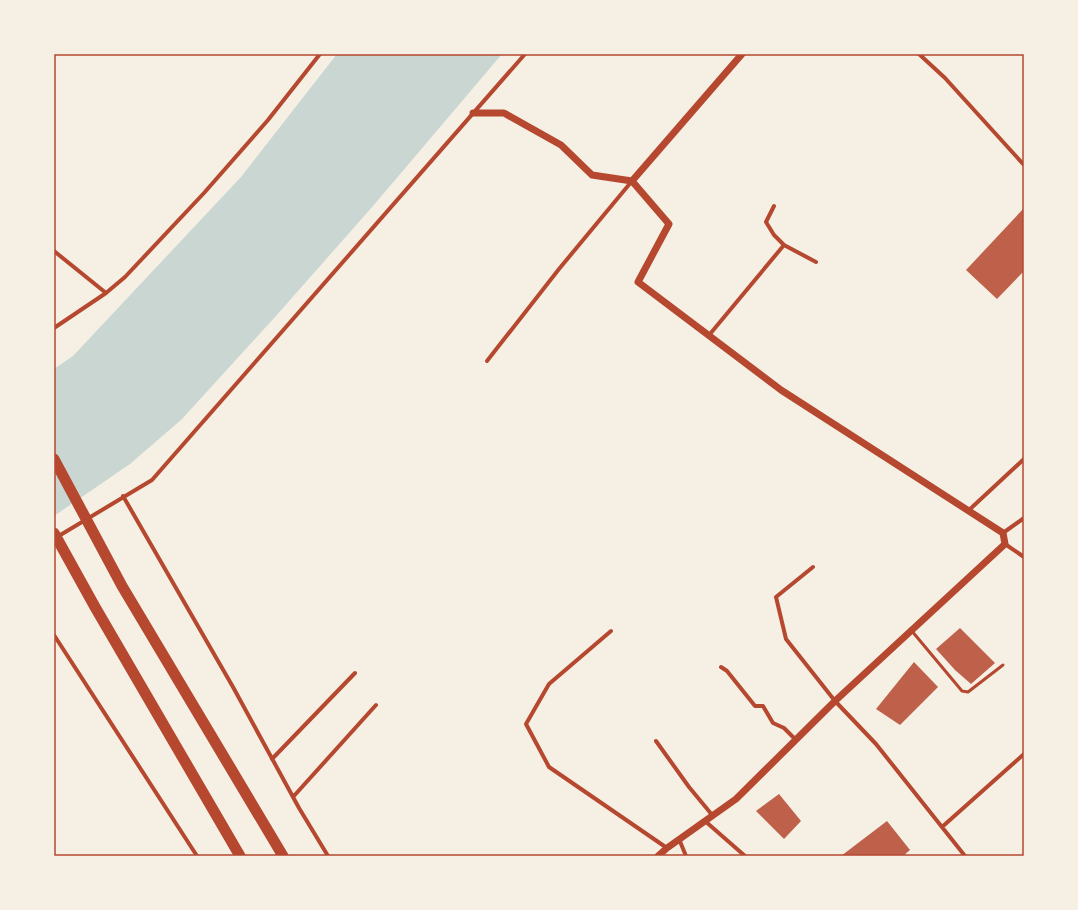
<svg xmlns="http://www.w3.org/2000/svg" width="1078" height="910" font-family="Signika,sans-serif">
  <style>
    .water { fill: #c9d6d2 }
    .building { fill: #bf614a }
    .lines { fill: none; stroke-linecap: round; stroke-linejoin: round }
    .service { stroke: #b5482f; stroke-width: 3 }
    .minor { stroke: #b5482f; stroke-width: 4 }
    .tertiary { stroke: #b5482f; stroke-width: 7 }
    .trunk { stroke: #b5482f; stroke-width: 11 }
    .neatline { fill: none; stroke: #b5482f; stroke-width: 1.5 }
  </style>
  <rect width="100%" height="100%" fill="#f6efe4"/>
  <path class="water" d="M337 54H502L373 206 275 317 182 419 130 464 54 516V369L73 356 241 177Z"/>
  <path class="building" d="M1024 208V271L997 299 966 270Z
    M960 628 995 663 971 684 955 670 936 649Z
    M914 662 938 687 900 725 876 709Z
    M779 794 801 821 784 839 756 811Z
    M887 821 910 850 903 856H841Z"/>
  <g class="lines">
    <path class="service" d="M911 630 962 691 968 692 1003 665"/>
    <path class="minor" d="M919 54 945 78 1024 165
      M784 245 816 262
      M54 251 106 293
      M54 328 106 293 125 277 204 193 268 120 320 54
      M710 334 784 245 774 235 766 222 774 206
      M487 361 559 269 632 181
      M123 496 233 687 299 808 328 856
      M968 511 1024 459
      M1003 533 1024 518
      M57 537 152 480 525 54
      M1005 544 1024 557
      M813 567 776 597 786 639 835 701 876 744 965 856
      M611 631 549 684 526 724 549 767 667 848
      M54 635 197 856
      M721 667 727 671 755 706H763L773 723 784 728 796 740
      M656 741 689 787 713 816
      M272 759 355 673
      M293 797 376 705
      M705 821 745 856
      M942 827 1024 754
      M679 839 686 856"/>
    <path class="tertiary" d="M473 113H504L561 145 592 175 632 181
      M632 181 669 224 638 282 781 390 1003 533 1005 544 835 701 736 799 667 848 658 856
      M632 181 742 54"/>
    <path class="trunk" d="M54 459 122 586 283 856
      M54 533 95 607 240 856"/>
  </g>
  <rect width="1078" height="910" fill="none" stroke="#f6efe4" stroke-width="110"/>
  <rect x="55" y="55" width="968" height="800" class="neatline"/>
</svg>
